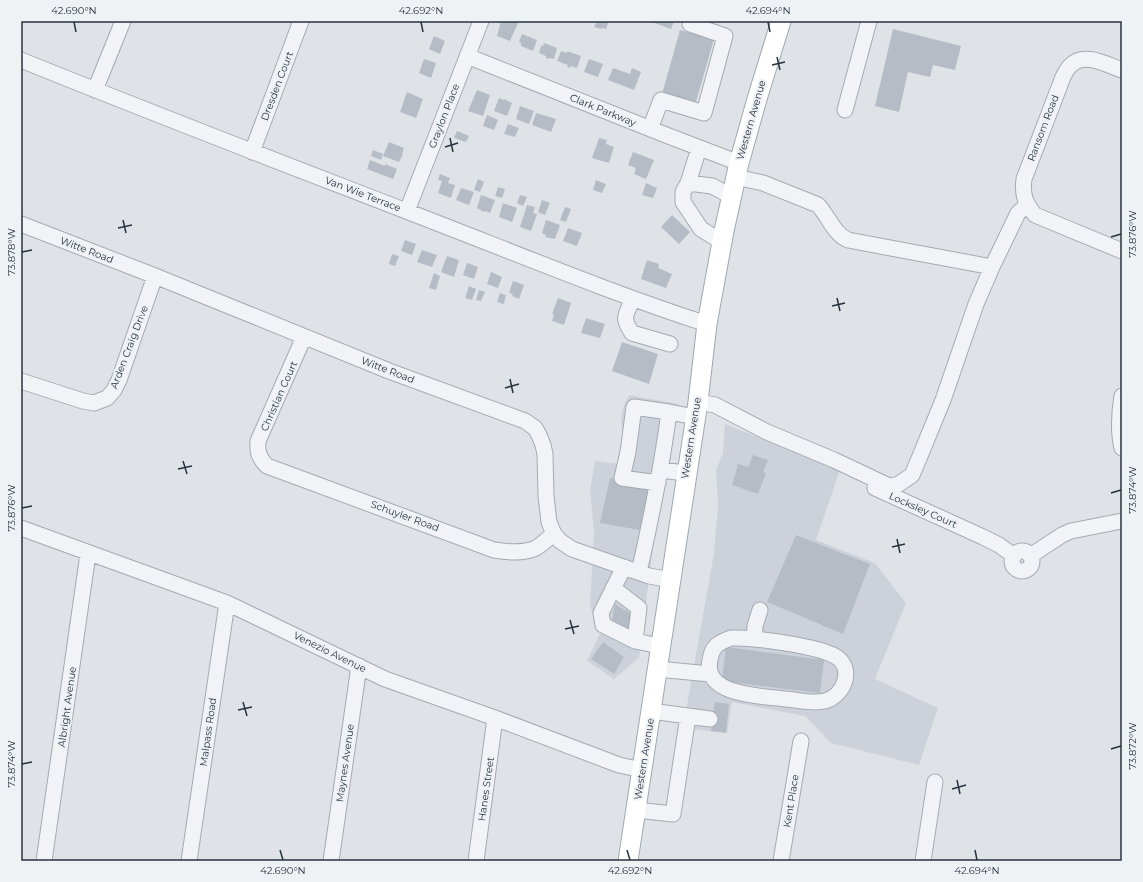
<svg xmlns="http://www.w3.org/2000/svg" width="1143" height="882" font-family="Montserrat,sans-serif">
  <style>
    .built { fill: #cdd2da }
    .building { fill: #b6bcc5 }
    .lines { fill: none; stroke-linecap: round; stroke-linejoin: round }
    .minor-casing { stroke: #a4aab2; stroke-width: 17 }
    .major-casing { stroke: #9ea8b3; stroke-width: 21 }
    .minor { stroke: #f1f3f6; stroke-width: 15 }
    .major { stroke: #fff; stroke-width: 19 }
    .ticks { fill: none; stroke: #28323f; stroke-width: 1.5 }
    .labels { text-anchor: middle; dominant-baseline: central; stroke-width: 4; stroke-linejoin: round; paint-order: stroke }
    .street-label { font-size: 10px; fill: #28323f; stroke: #eef2f5 }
    .neatline { fill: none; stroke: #28323f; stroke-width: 1.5 }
    .ticks-label { font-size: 10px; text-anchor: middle; fill: #28323f }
  </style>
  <rect width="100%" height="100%" fill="#dfe3e8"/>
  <path class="built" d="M629 395 678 404 657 514 639 658 614 679 587 661 600 634 590 606 594 531 590 490 595 461 621 464 623 444 621 420 623 408Z
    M725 424 840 470 816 540 875 563 906 603 875 679 938 708 919 765 831 743 805 716 732 702 727 733 683 728 714 553 718 506 716 470 723 453Z"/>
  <path class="building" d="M504 21H516L518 23 510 41 497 36 501 22 504 23Z
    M597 21H609L606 29 602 28 601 29 594 27Z
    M649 21H674L671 29Z
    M893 29 961 46 955 70 933 65 930 77 908 72 899 112 875 106Z
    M680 30 714 39 696 102 662 94Z
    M522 34 537 40 533 51 521 46V43L519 42Z
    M434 36 445 41 440 54 429 49Z
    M544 43 557 48 554 59 549 58 548 59 546 58V56L539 53 541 46H543Z
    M561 51 567 53V51L581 56 577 68 571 66 570 68 567 67 568 65 557 61Z
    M424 59 436 63 431 78 419 73Z
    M589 59 603 64 598 77 584 72Z
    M613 68 630 74 632 68 641 72 634 90 608 80Z
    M477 90 490 95 483 116 468 111Z
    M407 92 423 99 416 118 400 112Z
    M499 98 504 100V99L512 103 507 116 494 111Z
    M520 106 534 111 529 124 516 119Z
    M536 113 556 119 551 132 532 125Z
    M487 115 498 120 494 130 483 126Z
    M508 124 519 128 515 137 504 134Z
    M457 131 469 136 466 142 454 138Z
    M599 138 607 140 606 144 614 147 609 163 592 158Z
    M389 142 404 148 402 154H403L399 162 383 156Z
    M373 150 383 154 381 160 371 156Z
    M633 152 654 160 646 179 634 174 636 168 628 165Z
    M370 160 385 166V164L397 169 393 179 367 169Z
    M440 174 450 178 448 183 455 185 451 198 438 193 442 181 438 180Z
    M478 179 484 182 480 192 474 190Z
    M596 180 606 184 602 193 593 190Z
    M646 183 657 188 653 198 642 195Z
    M498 187 505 189 502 198 495 196Z
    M461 188 474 192 469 205 456 200Z
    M481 195 495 200 490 213 485 211 484 212 477 208Z
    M520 195 527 197 523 206 517 203Z
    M542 200 550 203 545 215 538 212Z
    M503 203 517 208 512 222 499 217Z
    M527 205 535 207 533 213 537 214 531 231 520 227Z
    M565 207 571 209 566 222 560 220Z
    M672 215 690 232 679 244 661 227Z
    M546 220 560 225 555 239 545 237 546 235 542 233Z
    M568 228 582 233 577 246 563 241Z
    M405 240 416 244 412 255 401 251Z
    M422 250 437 255 432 267 417 262Z
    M392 254 399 256 395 266 389 264Z
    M447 256 459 260 454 277 441 272Z
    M647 260 659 264 658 268 672 274 666 288 641 279Z
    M467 263 478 267 474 279 463 275Z
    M491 272 502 277 498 288 487 284Z
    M434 273 440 276 436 290 429 288Z
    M513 281 524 285 519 299 512 296 513 294 509 293Z
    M469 286 476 289 472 300 465 298Z
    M479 290 485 292 481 301 476 300Z
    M500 293 506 295 504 304 497 302Z
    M558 298 571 303 564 325 552 321 554 314H552Z
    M586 318 605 324 600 338 581 333Z
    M622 342 658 354 649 384 612 371Z
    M753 455 768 460 763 472 766 473 758 494 732 485 738 464 748 467Z
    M610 478 652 484 645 531 600 523Z
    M796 535 870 564 843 634 767 602Z
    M615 604 635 616 631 634 612 620Z
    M603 642 624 657 614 674 591 659Z
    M726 647 824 660 820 693 722 681Z
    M715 702 729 704 726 733 711 731Z"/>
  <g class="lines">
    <g class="minor-casing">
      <path id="minor" d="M467 56 666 135 739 163
        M21 60C149 112 277 161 406 211 506 249 605 291 707 324
        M1122 70C1107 65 1084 51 1070 66 1067 69 1065 73 1063 77L1024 179C1022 195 1025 203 1035 215L1122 251
        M95 90 123 21
        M845 110 869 21
        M650 129 661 100 704 113 725 36 690 24 691 21
        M252 152 301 21
        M735 177 763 183 818 205C829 217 834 234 848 240L992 267 1018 213 1027 205
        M688 183 699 148
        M407 211 481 21
        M21 224 155 276 389 371 525 421 535 428 539 435 543 445 545 454 546 496 549 522 554 534 560 541 572 549 649 576 671 580
        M722 242 701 229 683 202V192L688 183 712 186 731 196
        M633 299C626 315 621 317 632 333L670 344
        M304 337 258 441C257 452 259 458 267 466L494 550C507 552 523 554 536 548 542 545 548 538 554 534
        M21 381 83 401 94 403 107 398 114 390 119 380 155 276
        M1122 396C1119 414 1118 431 1122 448
        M698 402 715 405 767 432 834 460 889 486 899 484 912 475 918 461 943 400 976 304 992 267
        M669 412 695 417
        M660 470 686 473
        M875 488 983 537 999 545 1014 556
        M21 528 227 603 385 679 495 718 619 765 642 770
        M1012 561a10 10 0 1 1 20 0a10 10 0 1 1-20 0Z
        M1030 556 1062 535 1071 531 1122 521
        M639 572C651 519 662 466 669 412L634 407 628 452 622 478 658 483
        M613 588 639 608 635 641 603 625 601 613 624 567
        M731 638C751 637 822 646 838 658 854 671 843 696 825 701 813 704 798 700 786 699 763 696 702 696 710 660 712 646 718 643 731 638Z
        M754 639 755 626 760 610
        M635 641 660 646
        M657 669 710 674
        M651 711 710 719
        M636 810 673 814 688 716
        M44 861 88 554
        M189 861 227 603
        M331 861 359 666
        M476 861 495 718
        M781 861 801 741
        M923 861 935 782"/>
    </g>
    <g class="major-casing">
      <path id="major" d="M628 861 698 402 707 324 724 231 739 163 757 99 781 21"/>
    </g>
    <use href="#minor" class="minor"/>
    <use href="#major" class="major"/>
  </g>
  <path class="ticks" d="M74 22 76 32M421 22 423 32M768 22 770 32M777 57 780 70M772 65 785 62M450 138 453 152M445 147 458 143M123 220 126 233M118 228 132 225M1111 237 1121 234M22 252 32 250M837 298 840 311M832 306 845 303M510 379 513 393M505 388 519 384M183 461 187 474M178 469 192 466M1111 493 1121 490M22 508 32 506M897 539 900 553M892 547 905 544M570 620 574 634M565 629 579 626M243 702 247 716M238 710 252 707M1111 749 1121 746M22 764 32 762M957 780 960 794M952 789 966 785M280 850 283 860M627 850 630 860M975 850 977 860"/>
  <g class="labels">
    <g class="street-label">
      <text transform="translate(277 86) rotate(-69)">Dresden Court</text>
      <text transform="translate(603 110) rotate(22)">Clark Parkway</text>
      <text transform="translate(444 116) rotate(-69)">Graylon Place</text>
      <text transform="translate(751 120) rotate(-74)">Western Avenue</text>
      <text transform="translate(1043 128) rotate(-69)">Ransom Road</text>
      <text transform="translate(363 194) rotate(21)">Van Wie Terrace</text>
      <text transform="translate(87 250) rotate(21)">Witte Road</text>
      <text transform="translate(129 347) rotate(-69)">Arden Craig Drive</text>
      <text transform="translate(388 370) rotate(21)">Witte Road</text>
      <text transform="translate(279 396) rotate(-66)">Christian Court</text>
      <text transform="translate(691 438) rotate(-81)">Western Avenue</text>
      <text transform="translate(923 510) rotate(24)">Locksley Court</text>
      <text transform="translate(405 516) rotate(20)">Schuyler Road</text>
      <text transform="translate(330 652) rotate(26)">Venezio Avenue</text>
      <text transform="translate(67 707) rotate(-82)">Albright Avenue</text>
      <text transform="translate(208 732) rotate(-82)">Malpass Road</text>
      <text transform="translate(644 759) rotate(-81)">Western Avenue</text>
      <text transform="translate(345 763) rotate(-82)">Maynes Avenue</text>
      <text transform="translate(486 789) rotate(-82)">Hanes Street</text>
      <text transform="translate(791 801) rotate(-81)">Kent Place</text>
    </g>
  </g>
  <rect width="1143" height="882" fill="none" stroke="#eef2f5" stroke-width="44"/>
  <rect x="22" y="22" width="1099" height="838" class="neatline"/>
  <g class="ticks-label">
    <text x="74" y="14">42.690°N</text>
    <text x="421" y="14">42.692°N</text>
    <text x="768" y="14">42.694°N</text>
    <text transform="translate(1132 234) rotate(-90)" y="4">73.876°W</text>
    <text transform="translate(11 252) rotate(-90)" y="4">73.878°W</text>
    <text transform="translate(1132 490) rotate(-90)" y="4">73.874°W</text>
    <text transform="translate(11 508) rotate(-90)" y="4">73.876°W</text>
    <text transform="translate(1132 746) rotate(-90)" y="4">73.872°W</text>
    <text transform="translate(11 764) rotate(-90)" y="4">73.874°W</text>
    <text x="283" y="874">42.690°N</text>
    <text x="630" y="874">42.692°N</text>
    <text x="977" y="874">42.694°N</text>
  </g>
</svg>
